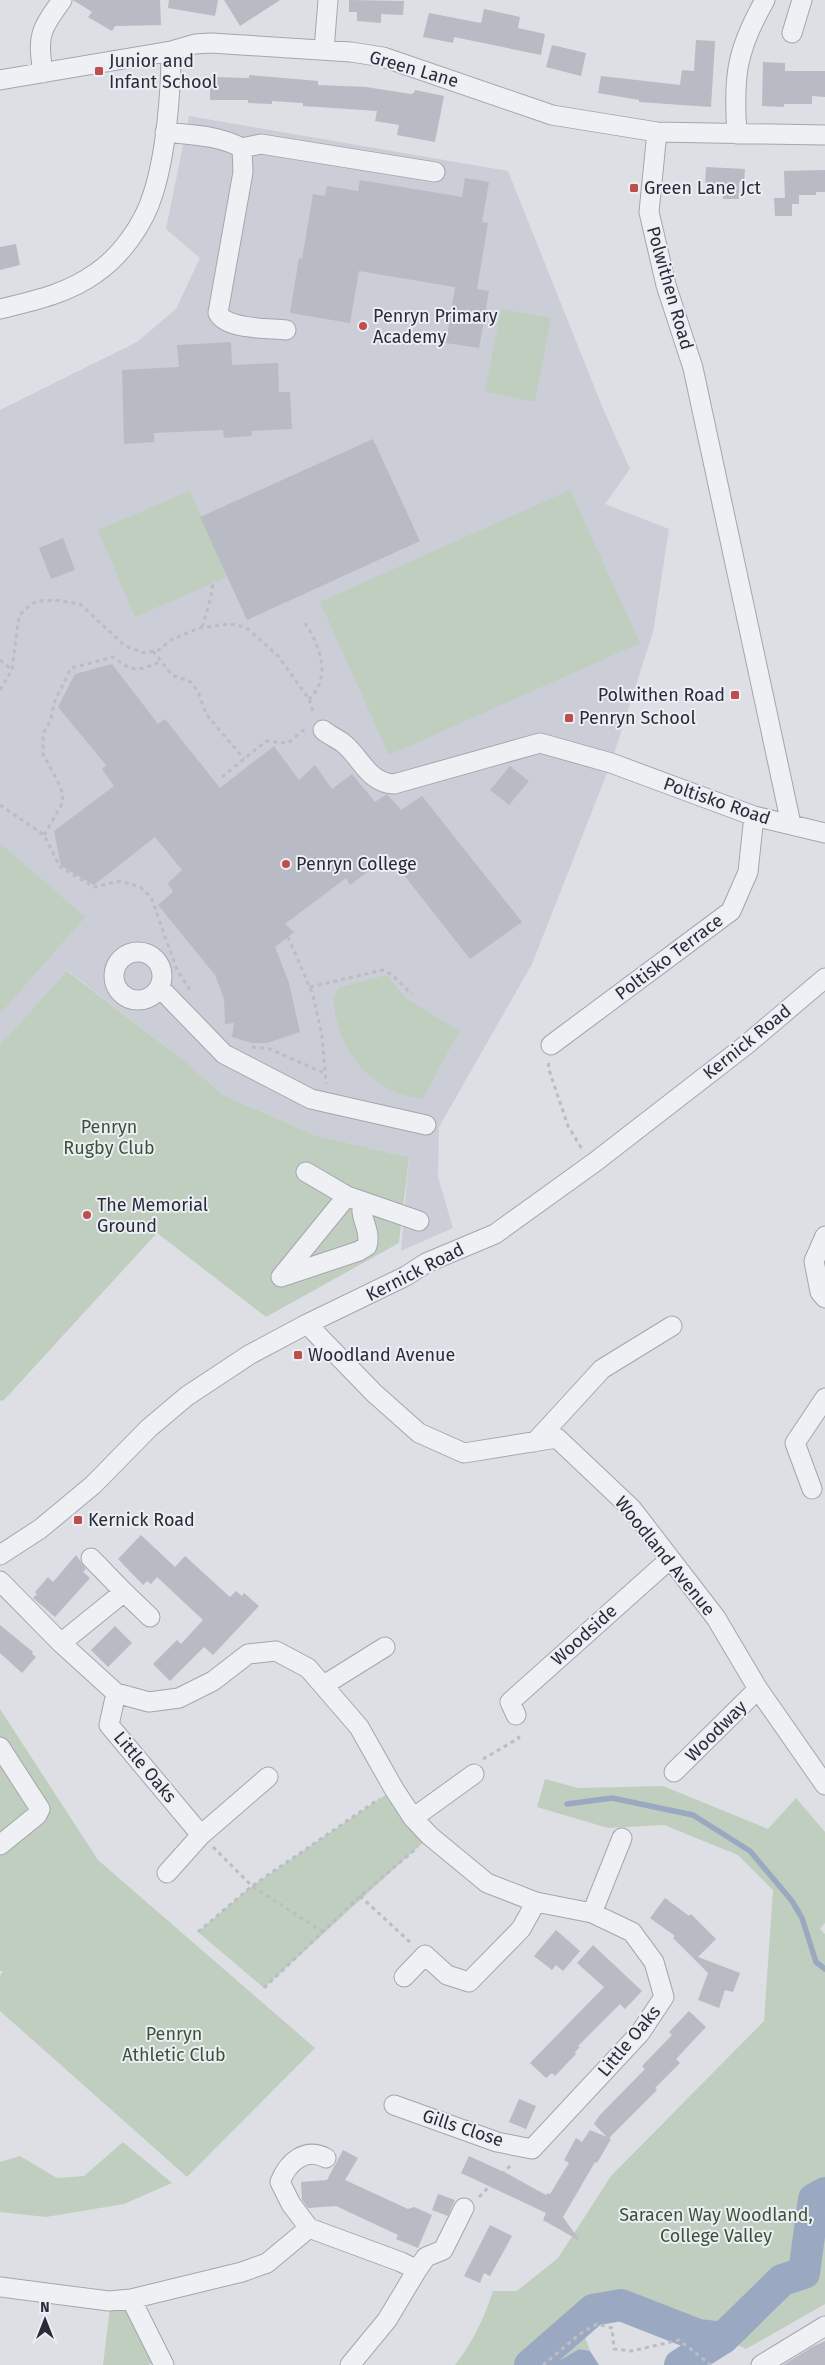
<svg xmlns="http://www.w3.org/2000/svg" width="825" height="2365" font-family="'Fira Sans',sans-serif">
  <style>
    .built { fill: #cbced6 }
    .green { fill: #c0cebf }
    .water { fill: #9ba8c2 }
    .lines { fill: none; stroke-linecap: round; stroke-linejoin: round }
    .stream { stroke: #9ba8c2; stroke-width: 5.5 }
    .river { stroke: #9ba8c2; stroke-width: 32 }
    .building { fill: #b8bac4 }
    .minor-casing { stroke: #a3a6ae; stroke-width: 21 }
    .path { stroke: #bbbdc4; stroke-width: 3; stroke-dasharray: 4 4; stroke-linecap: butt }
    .minor { stroke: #eff0f4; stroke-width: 19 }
    .poi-dot { fill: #be4e4e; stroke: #eceef3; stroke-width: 2 }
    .labels { text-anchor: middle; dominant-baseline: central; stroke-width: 4; stroke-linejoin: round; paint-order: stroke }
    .poi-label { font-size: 18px; fill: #282c3a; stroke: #eceef3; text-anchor: start }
    .street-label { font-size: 18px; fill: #282c3a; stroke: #eceef3 }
    .park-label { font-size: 18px; fill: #385437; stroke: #eceef3 }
  </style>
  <rect width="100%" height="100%" fill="#dddfe5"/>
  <path class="built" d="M189 116 508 171 604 411 630 469 605 504 669 529 653 632 611 763 532 964 439 1127 438 1177 453 1228 401 1251 409 1157 317 1136 223 1095 186 1062 68 971 0 1045V410L137 342 176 309 200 258 166 229Z"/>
  <path class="green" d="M501 309 551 318 535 402 485 392Z
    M570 490 640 643 389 755 320 602Z
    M190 491 227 577 135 617 98 530Z
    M0 843 85 917 0 1014Z
    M67 971 186 1062 223 1095 317 1136 409 1157 399 1243 266 1317 157 1233 4 1400 0 1401V1045Z
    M386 975 407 999 459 1031 423 1099C380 1096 344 1059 336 1017 334 1006 331 997 339 988Z
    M0 1709 98 1860 315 2048 187 2177 0 2011V1976L3 1971H0Z
    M545 1779 578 1788 663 1786 768 1829 796 1798 825 1832V1923L820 1929 825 1934V2304L746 2349 723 2338 698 2335 621 2305 593 2311 583 2331 590 2351 579 2349 552 2365H455C473 2342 484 2318 493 2291H517L558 2258 611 2176 764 2021 773 1890 738 1855 664 1825 608 1828 537 1807Z
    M394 1789 430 1836 264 1988 198 1932 252 1886Z
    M123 2142 172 2183 124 2204 46 2217 0 2212V2162L20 2156 57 2178 84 2176Z
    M110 2307 123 2308 130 2315 157 2360 149 2365H103Z"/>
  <path class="water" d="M579 2349 590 2351 599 2365H552Z"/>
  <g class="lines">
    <path class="stream" d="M567 1804 612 1798 693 1815 750 1851 792 1901 802 1918 816 1962 825 1969"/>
    <path class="river" d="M530 2365 593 2310 621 2305 698 2335 723 2338 782 2280 804 2273 814 2199 825 2193
      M680 2365 723 2338"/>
  </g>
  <path class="building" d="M73 0H160L161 25 115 26 112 31 88 17 92 12Z
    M169 0H218L215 16 168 8Z
    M224 0H280L240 26Z
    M349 0 404 1 403 15 381 14V23L357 21V12H349Z
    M484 9 520 17 518 28 545 34 541 55 454 37 453 43 423 37 429 13 481 23Z
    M696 40 715 41 711 107 639 102V100L598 93 601 76 680 85 682 70 694 71Z
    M552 45 586 53 581 76 546 67Z
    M763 62 785 63V71H825V97L812 96V104H784V107L762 106Z
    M249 75 318 81V85L366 87 411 94 414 93 415 90 444 96 435 142 397 135 399 125 375 121 377 111 303 106V103L272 101V104L248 103V100H210V77L249 78Z
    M706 167 745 169 744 182H739V199H723L724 188 705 187Z
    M825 170V192H816V195H799V204H792V216H775L774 198H785L784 171Z
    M465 178 489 182 482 222 488 223 477 289 489 291 479 348 446 343 455 287 359 271 350 323 290 313 299 258 302 259 313 194 325 196 327 186 358 191 360 180 462 197Z
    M16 244 20 265 0 270V247Z
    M231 342 232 365 278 363 279 392H290L292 429 251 431 252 436 224 438 223 430 154 433V442L124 444 122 370 179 367 177 345Z
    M373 439 420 541 247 620 200 517Z
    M63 538 75 570 51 579 39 548Z
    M112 664 158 724 165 719 220 788 274 746 299 780 315 765 332 789 352 774 375 802 387 794 401 810 422 796 522 922 470 959 389 856 350 885 346 878 285 924 294 932 275 947 289 983 300 1032 267 1043H252L232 1037 234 1023 225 1024 224 999 215 975 158 905 173 892 168 883 182 870 155 837 94 885 61 866 54 831 114 786 102 769 106 765 58 707 75 674Z
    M510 766 529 781 509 805 490 790Z
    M141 1535 175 1567 185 1556 230 1597 236 1591 242 1596 244 1593 259 1606 213 1655 204 1647 170 1681 153 1664 177 1640 181 1644 203 1620 157 1577 151 1584 147 1581 143 1585 118 1559Z
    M76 1555 86 1569 83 1572 90 1578 55 1617 33 1598 37 1594 35 1592 48 1577 53 1582Z
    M0 1625 33 1652 32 1654 36 1657 22 1673 0 1653Z
    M115 1626 132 1643 108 1667 91 1650Z
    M665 1898 689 1916 691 1914 716 1939 698 1957 740 1973 733 1992 725 1990 719 2008 698 2000 708 1973 673 1938 675 1936 650 1918Z
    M556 1930 580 1951 563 1971 556 1965 552 1970 534 1956Z
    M593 1945 642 1991 625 2009 620 2004 578 2046 580 2047 575 2052 576 2054 555 2076 552 2073 546 2078 530 2063 604 1987 577 1963Z
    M689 2011 706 2027 676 2059 680 2063 655 2088 657 2090 609 2138 611 2139 597 2163 595 2162 563 2217 580 2241 543 2220 546 2213 461 2173 469 2156 506 2173 546 2195 548 2193 550 2194 569 2163 564 2160 576 2138 582 2142 590 2130 607 2137 594 2124 599 2116 645 2069 642 2066 672 2035 669 2032Z
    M519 2099 536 2106 526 2129 509 2122Z
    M343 2150 358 2158 345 2180 408 2209 414 2207 432 2215 418 2248 396 2239 398 2235 336 2206 308 2208 302 2200 301 2182 327 2180Z
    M438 2194 455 2200 448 2216 432 2210Z
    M490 2225 512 2236 490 2276 484 2273 480 2283 464 2276Z
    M825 2341V2365H783L812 2347Z"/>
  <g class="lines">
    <g class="minor-casing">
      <path id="minor" d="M792 33 802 0
        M324 50 328 0
        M43 73C37 35 40 31 62 0
        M0 80 171 51 195 44 211 43 351 52 383 57 552 115 657 132 825 135
        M165 132C192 135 218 135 242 148L243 172 218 313C227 330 269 328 286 330
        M657 132 649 212 666 285 693 368 791 824
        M737 134C733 77 736 51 765 0
        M242 148 261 144 435 172
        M0 309C33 301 67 294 96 273 121 256 144 224 153 194 166 154 171 93 171 51
        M323 730C330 736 337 738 343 743 361 757 368 783 394 784L540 743 611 763 754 816 825 833
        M114 976a24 24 0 1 1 48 0a24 24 0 1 1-48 0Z
        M160 988 224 1054 311 1099 426 1125
        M551 1045 731 911 748 872 754 816
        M306 1172 347 1196
        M363 1202C358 1218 372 1229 367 1246L359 1251 281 1277 347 1196 419 1221
        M825 1236 814 1261 820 1292 825 1298
        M307 1324 374 1393 419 1433 464 1453 557 1438 632 1509 716 1618 758 1689 825 1785
        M535 1442 602 1369 672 1326
        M812 1489 795 1443 825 1398
        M0 1555 40 1529 93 1485 149 1428 187 1396 249 1355 307 1324 406 1276 426 1263 495 1234 595 1162 746 1045 825 978
        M91 1558 124 1592
        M0 1581 61 1643 116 1693 149 1702 179 1698 213 1681 248 1654 276 1651 308 1668 359 1727 394 1789 413 1818 430 1836 487 1883 536 1902 592 1913 632 1932 654 1962 664 1997 640 2033 532 2149 497 2142 394 2105
        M61 1643 124 1592 150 1617
        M324 1685 385 1647
        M116 1693 109 1725 201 1835 268 1777
        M516 1715 510 1702 670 1559
        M0 1747 40 1809 37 1815 0 1845
        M674 1772 758 1689
        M413 1818 474 1774
        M167 1873 201 1835
        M592 1913 622 1838
        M404 1977 425 1955 447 1975 469 1982 521 1929 536 1902
        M309 2228 291 2204 280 2182C288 2162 305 2147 326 2158
        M417 2270 426 2257 443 2250 464 2208
        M0 2287 109 2301 131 2299 242 2272 267 2263 309 2228 401 2262 417 2270 387 2320 350 2365
        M131 2299 164 2365
        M761 2365 825 2326"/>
    </g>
    <path class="path" d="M305 623C320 646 332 677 309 699
      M202 627 211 597 213 583
      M153 651 172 675 191 682 198 692 206 714 244 759
      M0 660 12 670
      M0 690 12 670 19 616 25 609 37 601 55 600 80 604 125 646 144 653 159 650 171 640 199 628 229 624 240 626 248 629 278 656 309 699 314 715
      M222 777 266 741 288 743 305 729
      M0 805 44 835 60 867 94 887 120 881 140 887 151 897 177 970 190 990
      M44 835 61 806 63 795 60 786 43 754V734L51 719 54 703 71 668 114 657C132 673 140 671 161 661
      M288 937 313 995 322 1036 326 1084
      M310 987 383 970C395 975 402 986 412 994
      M252 1047 270 1049 324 1073
      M549 1063 548 1067 568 1126 582 1149
      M483 1759 519 1738 516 1733
      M213 1847 252 1886 323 1932
      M360 1896 411 1943
      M198 1932 252 1886 379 1799
      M264 1988 360 1896 418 1847
      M479 2197 513 2163
      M543 2365 580 2334 597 2324 612 2328 614 2349 632 2351 679 2340 711 2365"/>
    <use href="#minor" class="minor"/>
  </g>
  <g class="poi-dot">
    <rect x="94" y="66" width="10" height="10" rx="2.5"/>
    <rect x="629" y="183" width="10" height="10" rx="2.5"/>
    <circle cx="363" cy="326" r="5"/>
    <rect x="730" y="690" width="10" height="10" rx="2.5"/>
    <rect x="564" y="713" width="10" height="10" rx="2.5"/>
    <circle cx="286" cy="864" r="5"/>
    <circle cx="87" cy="1215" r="5"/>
    <rect x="293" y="1350" width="10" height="10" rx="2.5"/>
    <rect x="73" y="1515" width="10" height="10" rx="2.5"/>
  </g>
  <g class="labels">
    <g class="poi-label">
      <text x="109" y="61">Junior and<tspan x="109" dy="21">Infant School</tspan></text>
      <text x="644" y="188">Green Lane Jct</text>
      <text x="373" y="316">Penryn Primary<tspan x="373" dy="21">Academy</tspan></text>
      <text x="725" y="695" text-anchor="end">Polwithen Road</text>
      <text x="579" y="718">Penryn School</text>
      <text x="296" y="864">Penryn College</text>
      <text x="97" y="1205">The Memorial<tspan x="97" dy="21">Ground</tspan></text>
      <text x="308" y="1355">Woodland Avenue</text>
      <text x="88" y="1520">Kernick Road</text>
    </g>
    <g class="street-label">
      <text transform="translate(414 69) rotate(16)">Green Lane</text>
      <text transform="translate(670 288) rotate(74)">Polwithen Road</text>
      <text transform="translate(717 801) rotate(19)">Poltisko Road</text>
      <text transform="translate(669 957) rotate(-37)">Poltisko Terrace</text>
      <text transform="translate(747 1042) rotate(-39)">Kernick Road</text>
      <text transform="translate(415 1272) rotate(-27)">Kernick Road</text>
      <text transform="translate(665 1556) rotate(51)">Woodland Avenue</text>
      <text transform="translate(584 1635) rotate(-42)">Woodside</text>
      <text transform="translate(716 1731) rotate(-45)">Woodway</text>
      <text transform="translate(145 1767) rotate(50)">Little Oaks</text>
      <text transform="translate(629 2041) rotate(-50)">Little Oaks</text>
      <text transform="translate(463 2128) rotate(18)">Gills Close</text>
    </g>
    <g class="park-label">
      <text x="109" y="1127">Penryn<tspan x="109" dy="21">Rugby Club</tspan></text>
      <text x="174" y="2034">Penryn<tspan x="174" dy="21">Athletic Club</tspan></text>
      <text x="716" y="2215">Saracen Way Woodland,<tspan x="716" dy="21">College Valley</tspan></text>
    </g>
  </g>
  <g transform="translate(45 2320)" stroke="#eceef3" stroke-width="4" paint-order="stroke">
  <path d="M0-4L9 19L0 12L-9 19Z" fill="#282c3a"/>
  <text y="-8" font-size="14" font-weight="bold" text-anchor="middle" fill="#282c3a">N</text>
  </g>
</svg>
